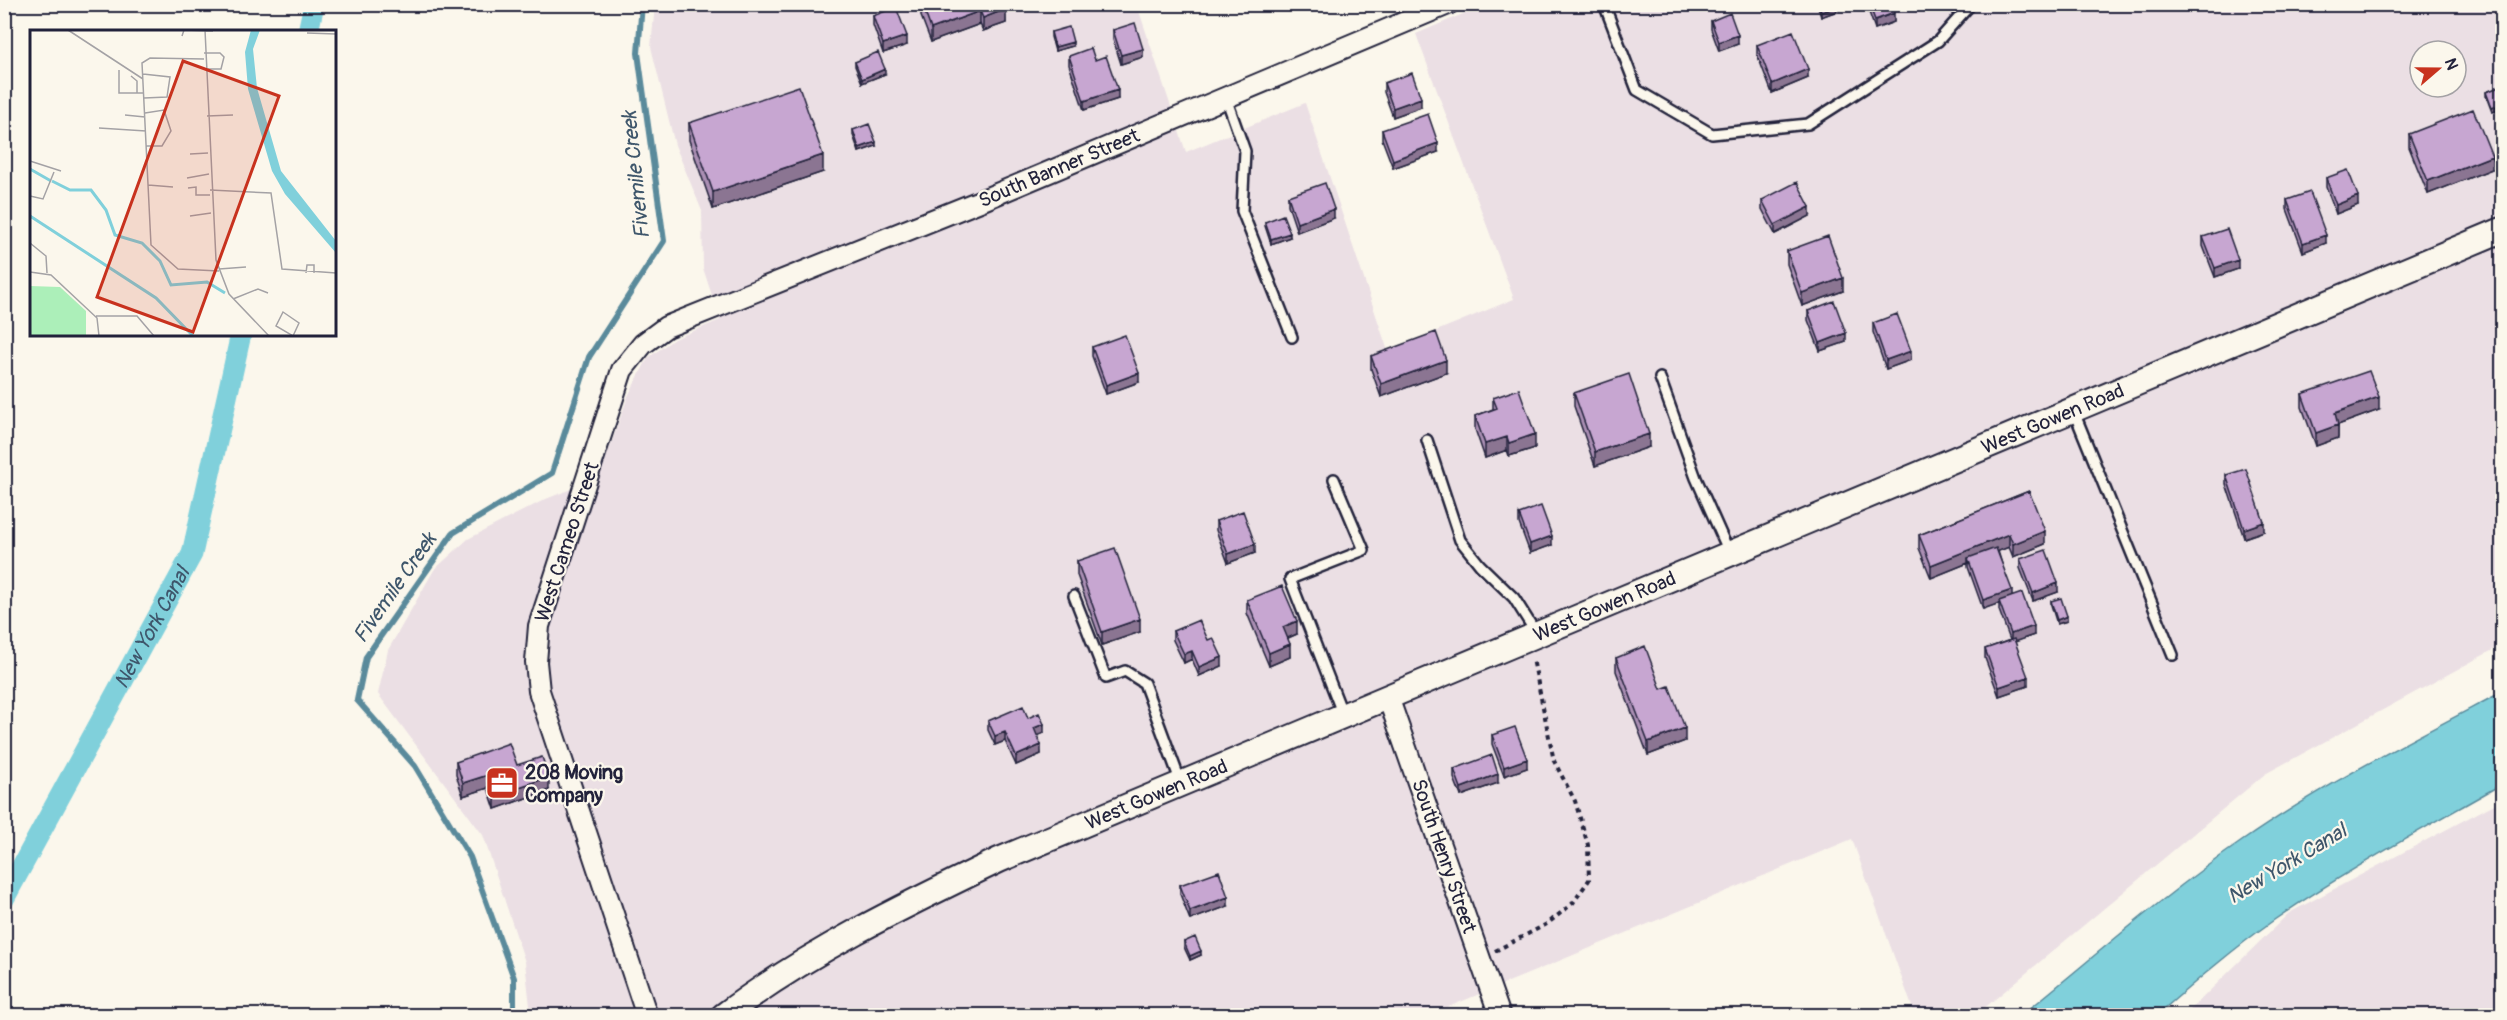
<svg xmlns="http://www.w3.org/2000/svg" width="2507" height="1020" font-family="Pangolin,sans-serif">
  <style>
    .built { fill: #ebdfe4; fill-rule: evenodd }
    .water { fill: #80d0db; stroke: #5a8a9b; stroke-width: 1.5 }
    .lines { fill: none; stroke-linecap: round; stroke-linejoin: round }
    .stream { stroke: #5a8a9b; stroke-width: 6 }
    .canal { stroke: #80d0db; stroke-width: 21 }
    .service-casing { stroke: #22223b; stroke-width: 14 }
    .minor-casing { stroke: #22223b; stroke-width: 24 }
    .tertiary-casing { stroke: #22223b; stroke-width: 28 }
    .path { stroke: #22223b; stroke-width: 4; stroke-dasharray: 4.5 4.5; stroke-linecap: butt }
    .service { stroke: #fbf7ec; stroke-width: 9 }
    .minor { stroke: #fbf7ec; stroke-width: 20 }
    .tertiary { stroke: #fbf7ec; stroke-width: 24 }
    .wall { fill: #ab8fb4; stroke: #22223b; stroke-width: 1.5 }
    .shaded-wall { fill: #8b7492; stroke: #22223b; stroke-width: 1.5 }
    .building { fill: #c7a6d1; stroke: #22223b; stroke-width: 1.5 }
    .labels { text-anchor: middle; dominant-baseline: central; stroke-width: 4.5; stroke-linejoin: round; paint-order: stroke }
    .street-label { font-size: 20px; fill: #22223b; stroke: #fbf7ec }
    .poi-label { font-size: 20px; font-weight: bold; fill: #22223b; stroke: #fbf7ec; text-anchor: start }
    .water-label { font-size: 21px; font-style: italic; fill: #3e566b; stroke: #fbf7ec }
    .inset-river { fill: none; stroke: #80d0db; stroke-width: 3 }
    .inset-road { fill: none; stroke: #a4a2a5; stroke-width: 1.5 }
    .view { fill: #c8321e; fill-opacity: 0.15; stroke: #c8321e; stroke-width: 3 }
    .inset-edge { fill: none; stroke: #22223b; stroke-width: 3 }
  </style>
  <rect width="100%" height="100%" fill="#fbf7ec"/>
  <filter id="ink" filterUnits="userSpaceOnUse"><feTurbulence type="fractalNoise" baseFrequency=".0167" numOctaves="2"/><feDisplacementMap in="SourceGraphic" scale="12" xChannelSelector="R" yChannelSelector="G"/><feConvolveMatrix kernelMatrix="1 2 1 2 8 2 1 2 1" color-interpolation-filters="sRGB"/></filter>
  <g filter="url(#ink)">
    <path class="built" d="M655 5H1137L1186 152 1305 103 1388 351 1514 299 1416 34 1484 5H2502V645L2265 774 1976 1015H1915L1852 839 1429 1015H531L525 962 483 835 378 694 388 650 434 570 468 539 546 499 599 478 628 396 648 358 674 339 720 320 703 268 702 211 675 145 651 47ZM2420 51H2456V87H2420Z
      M2502 800V1015H2185L2289 913Z"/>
    <path class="water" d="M2502 692V784C2425 828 2347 870 2274 920 2233 949 2195 982 2157 1015H2022C2095 956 2165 894 2242 841 2324 784 2415 738 2502 692Z"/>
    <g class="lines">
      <path class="stream" d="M514 1016V978L470 857 415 766 357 700 366 657 453 533 552 473 589 357 664 241 638 53 642 4"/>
      <g class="canal">
        <path d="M308 32 314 4"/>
        <path id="s1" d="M4 899 192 554 241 334"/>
      </g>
      <g class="service-casing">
        <path id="service" d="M1604 4 1637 90 1712 134 1808 124 1938 41 1971 4
          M1226 98 1245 151 1242 211 1292 337
          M1660 378 1696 478 1729 552
          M2074 412 2173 655
          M1427 440 1460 540 1480 565 1514 598 1536 633
          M1334 479 1364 550 1290 579 1343 715
          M1074 596 1106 678 1125 671 1144 683 1181 783"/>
      </g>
      <g class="minor-casing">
        <path id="minor" d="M1388 697 1500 1016
          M647 1016 539 691 536 662 539 626 622 370 643 344 666 327 985 199 1448 4"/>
      </g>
      <g class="tertiary-casing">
        <g id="tertiary">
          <path id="s2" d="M723 1016C808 952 903 906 999 860L2502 230"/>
        </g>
      </g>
      <path class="path" d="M1495 951 1547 924 1573 903 1589 880 1588 845 1575 801 1554 761 1533 659"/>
      <use href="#service" class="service"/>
      <use href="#minor" class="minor"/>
      <use href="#tertiary" class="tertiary"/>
    </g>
    <path class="wall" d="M921 4H1005L1006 23 983 31 980 24 931 42 921 16Z
      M1817 4H1836L1837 11 1821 17Z
      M1866 4H1891L1894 22 1875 29Z
      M873 16 907 45 883 53 873 25Z
      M1711 21 1738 44 1719 51 1711 29Z
      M1113 30 1143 57 1121 64 1113 39Z
      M1051 32 1073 46 1055 51 1051 37Z
      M1757 45 1808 78 1772 93 1757 54Z
      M1069 56 1095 60 1118 99 1084 110 1069 65Z
      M855 62 885 74 862 83 855 66Z
      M1384 83 1421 107 1393 117 1384 92Z
      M2502 86V109L2492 112 2486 96V92Z
      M689 123 823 172 713 209 689 140Z
      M853 130 876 146 859 152 853 135Z
      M1382 130 1438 152 1393 168 1382 139Z
      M2409 134 2492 169 2428 194 2409 147Z
      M2326 178 2358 205 2336 214 2326 187Z
      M1288 196 1334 218 1297 232 1288 205Z
      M1762 200 1810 216 1775 234 1762 209Z
      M2287 200 2326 243 2303 252 2287 209Z
      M1265 222 1290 237 1271 244 1265 226Z
      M2203 237 2238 269 2215 277 2203 246Z
      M1787 251 1843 291 1802 306 1787 264Z
      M1808 311 1846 342 1820 351 1808 320Z
      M1873 323 1911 360 1886 369 1873 332Z
      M1092 347 1139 382 1106 394 1092 356Z
      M1371 356 1446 373 1381 397 1371 369Z
      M1574 393 1649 447 1595 466 1574 406Z
      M2302 394 2379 410 2338 425V438L2316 446 2302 407Z
      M1493 398 1535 448 1509 456 1507 450 1485 458 1475 429V416L1493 409Z
      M2226 475 2264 531 2244 538 2226 484Z
      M2029 491 2045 544 2013 557 2009 547 1998 551 2012 597 2034 635 2015 642 2028 686 1999 696 1985 658V649L2010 640 1999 610V603L1983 609 1968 567V563L1931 578 1919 548V535Z
      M1519 514 1552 545 1530 553 1519 523Z
      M1216 521 1255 553 1228 563 1216 530Z
      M2020 559 2058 592 2033 601 2020 568Z
      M1077 561 1140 632 1102 645 1077 575Z
      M1247 600 1297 634 1288 638 1290 657 1269 666 1247 613Z
      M2051 601 2067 621 2057 624 2051 605Z
      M1173 631 1208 640 1222 666 1199 676 1192 659 1184 663 1173 640Z
      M1616 658 1661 689 1685 741 1648 755 1616 671Z
      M1028 718 1044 733 1037 736 1041 754 1016 765 1005 741 995 745 988 730V721Z
      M1492 735 1527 768 1504 776 1492 744Z
      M456 762 517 765 549 790 495 809 488 788 463 796 456 775Z
      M1454 769 1498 783 1461 796 1454 778Z
      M1180 885 1228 906 1190 920 1180 894Z
      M1184 942 1201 955 1190 960 1184 947Z"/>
    <path class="shaded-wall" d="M1837 7V11L1821 17V12Z
      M1006 9V23L983 31V18Z
      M980 11V24L931 42V29Z
      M1894 13V22L1875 29V20Z
      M1738 35V44L1719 51V42Z
      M907 36V45L883 53V44Z
      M1073 42V46L1055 51V47Z
      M1143 49V57L1121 64V55Z
      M885 69V74L862 83V79Z
      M1808 69V78L1772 93V84Z
      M1118 90V99L1084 110V101Z
      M1421 98V107L1393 117V108Z
      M2502 104V109L2492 112V108Z
      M876 142V146L859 152V148Z
      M1438 143V152L1393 168V160Z
      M823 155V172L713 209V192Z
      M2492 156V169L2428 194V181Z
      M2358 196V205L2336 214V205Z
      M1810 207V216L1775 234V225Z
      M1334 209V218L1297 232V223Z
      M1290 233V237L1271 244V239Z
      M2326 235V243L2303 252V243Z
      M2238 260V269L2215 277V268Z
      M1843 278V291L1802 306V293Z
      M1846 333V342L1820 351V343Z
      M1911 351V360L1886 369V360Z
      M1446 360V373L1381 397V384Z
      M1139 373V382L1106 394V385Z
      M2379 397V410L2335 426V413Z
      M2338 425V438L2316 446V433Z
      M1535 434V448L1509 456V443Z
      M1649 434V447L1595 466V452Z
      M1507 437V450L1485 458V444Z
      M2264 522V531L2244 538V529Z
      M2045 531V544L2013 557V544Z
      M2009 534V547L1969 563 1968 558V563L1931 578V565Z
      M1552 536V545L1530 553V544Z
      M1255 544V553L1228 563V554Z
      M2058 583V592L2033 601V593Z
      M2012 590V599L1983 609V600Z
      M2067 616V621L2057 624V620Z
      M1140 619V632L1102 645V632Z
      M1297 621V634L1283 640V627Z
      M2034 626V635L2011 643V634Z
      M1290 644V657L1269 666V653Z
      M1192 651V659L1184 663V654Z
      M1222 657V666L1199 676V667Z
      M2028 677V686L1999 696V687Z
      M1044 724V733L1034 737V728Z
      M1685 728V741L1648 755V742Z
      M1005 732V741L995 745V736Z
      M1041 745V754L1016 765V756Z
      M1527 759V768L1504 776V767Z
      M1498 774V783L1461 796V788Z
      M488 775V788L463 796V783Z
      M549 777V790L495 809V795Z
      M1228 897V906L1190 920V911Z
      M1201 951V955L1190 960V956Z"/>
    <path class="building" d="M922 4H1005L1006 9 983 18 980 11 931 29Z
      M1819 4H1836L1837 7 1821 12Z
      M1869 4H1891L1894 13 1875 20Z
      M896 7 907 36 883 44 873 16Z
      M1730 13 1738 35 1719 42 1711 21Z
      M1135 23 1143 49 1121 55 1113 30Z
      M1069 27 1073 42 1055 47 1051 32Z
      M1793 31 1808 69 1772 84 1757 45Z
      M1091 48 1095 60 1106 56 1118 90 1084 101 1069 56Z
      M878 52 885 69 862 79 855 62Z
      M1412 73 1421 98 1393 108 1384 83Z
      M799 86 823 155 713 192 689 123Z
      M2502 86V104L2492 108 2486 92Z
      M2473 109 2492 156 2428 181 2409 134Z
      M1428 114 1438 143 1393 160 1382 130Z
      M869 124 876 142 859 148 853 130Z
      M2348 170 2358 196 2336 205 2326 178Z
      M1797 182 1810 207 1775 225 1762 200Z
      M1325 183 1334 209 1297 223 1288 196Z
      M2310 192 2326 235 2303 243 2287 200Z
      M1283 215 1290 233 1271 239 1265 222Z
      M2227 229 2238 260 2215 268 2203 237Z
      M1828 236 1843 278 1802 293 1787 251Z
      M1834 301 1846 333 1820 343 1808 311Z
      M1897 314 1911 351 1886 360 1873 323Z
      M1436 332 1446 360 1381 384 1371 356Z
      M1125 335 1139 373 1106 385 1092 347Z
      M2369 371 2379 397 2335 413 2338 425 2316 433 2302 394Z
      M1629 374 1649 434 1595 452 1574 393Z
      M1519 389 1535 434 1509 443 1507 437 1485 444 1475 416 1497 408 1493 398Z
      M2246 469 2264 522 2244 529 2226 475Z
      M2029 491 2045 531 2013 544 2009 534 1931 565 1919 535Z
      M1541 506 1552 536 1530 544 1519 514Z
      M1243 511 1255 544 1228 554 1216 521Z
      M1115 548 1140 619 1102 632 1077 561Z
      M1996 548 2012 590 1983 600 1968 558Z
      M2046 550 2058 583 2033 593 2020 559Z
      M1282 586 1297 621 1283 627 1290 644 1269 653 1247 600Z
      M2022 593 2034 626 2011 634 1999 601Z
      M2061 598 2067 616 2057 620 2051 601Z
      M1199 620 1208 640 1213 638 1222 657 1199 667 1192 651 1184 654 1173 631Z
      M2014 639 2028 677 1999 687 1985 649Z
      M1645 646 1661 689 1669 686 1685 728 1648 742 1616 658Z
      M1023 706 1028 718 1039 713 1044 724 1034 728 1041 745 1016 756 1005 732 995 736 988 721Z
      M1515 727 1527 759 1504 767 1492 735Z
      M509 743 517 765 542 757 549 777 495 795 488 775 463 783 456 762Z
      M1492 755 1498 774 1461 788 1454 769Z
      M1219 871 1228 897 1190 911 1180 885Z
      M1195 937 1201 951 1190 956 1184 942Z"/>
  </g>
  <defs>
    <g id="office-square" transform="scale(1.725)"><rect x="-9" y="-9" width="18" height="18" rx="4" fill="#c8321e" stroke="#fbf7ec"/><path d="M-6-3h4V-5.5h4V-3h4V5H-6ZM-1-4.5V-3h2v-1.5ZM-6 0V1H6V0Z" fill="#fff"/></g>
  </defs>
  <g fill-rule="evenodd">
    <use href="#office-square" x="502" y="783"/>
  </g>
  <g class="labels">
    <g class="street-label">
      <text transform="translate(1059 168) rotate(-23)">South Banner Street</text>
      <text stroke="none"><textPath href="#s2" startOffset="1460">West Gowen Road</textPath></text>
      <text transform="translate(567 542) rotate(-72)">West Cameo Street</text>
      <text stroke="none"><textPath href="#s2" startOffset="974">West Gowen Road</textPath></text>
      <text stroke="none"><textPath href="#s2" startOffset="488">West Gowen Road</textPath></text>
      <text transform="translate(1444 856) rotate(71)">South Henry Street</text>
    </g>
    <g class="poi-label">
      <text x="525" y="772">208 Moving<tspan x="525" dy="23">Company</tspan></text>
    </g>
    <g class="water-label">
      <text transform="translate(636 175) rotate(-96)">Fivemile Creek</text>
      <text transform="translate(395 588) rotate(-55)">Fivemile Creek</text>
      <text stroke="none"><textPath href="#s1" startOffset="309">New York Canal</textPath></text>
      <text transform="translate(2287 864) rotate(-31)">New York Canal</text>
    </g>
  </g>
  <g transform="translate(30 30)">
    <rect width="306" height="306" fill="#fbf7ec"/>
    <path d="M0 256 30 257 56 281V306H0Z" fill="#acefb9"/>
    <path d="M221 0H230L223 19 227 58 251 141 306 211V223L255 164 242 141 218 59 215 22Z" fill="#80d0db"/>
    <path class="inset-river" d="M0 139 21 151M22 151 40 160H61L76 180 85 205 112 213 130 231 141 255 177 252 195 263M0 186 126 268 163 306"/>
    <path class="inset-road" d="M38 0 113 49M175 0 186 230 199 264 239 306M277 3 306 4M152 6 154 0 183 1M174 23H190L194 27 191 39H178M174 29 120 28 112 33 121 215 148 239 189 241M89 40V63H107M113 44 140 47 137 67 114 68M101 46 107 51V63H114M115 83 134 80 141 101 132 116H116M95 85 115 87M177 86 203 85M69 98 116 101M160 124 178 123M0 131 31 141M157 148 179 144M118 155 143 157M158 158 166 157V165H180M180 160 241 163 252 239 306 243M0 166 13 169 24 142M160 186 181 183M0 213 16 226 17 243M189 239 216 237M0 242 21 245 67 288 69 306M276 243 277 235H284V243M203 269 228 259 238 263M253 282 269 293 263 306 246 296ZM66 286H107L124 306"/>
    <path class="view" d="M153 31 249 66 163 302 67 267Z"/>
    <rect width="306" height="306" class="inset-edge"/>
  </g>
  <rect width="2507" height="1020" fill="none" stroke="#fbf7ec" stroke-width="24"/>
  <rect x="12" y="12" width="2483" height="996" fill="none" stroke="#22223b" stroke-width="2" filter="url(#ink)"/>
  <g transform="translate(2438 69) rotate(70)"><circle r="28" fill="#fbf7ec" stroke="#a4a2a5" stroke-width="1.5"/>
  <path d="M0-4.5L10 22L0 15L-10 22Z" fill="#c8321e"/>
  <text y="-9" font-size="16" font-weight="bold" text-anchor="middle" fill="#22223b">N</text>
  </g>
</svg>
